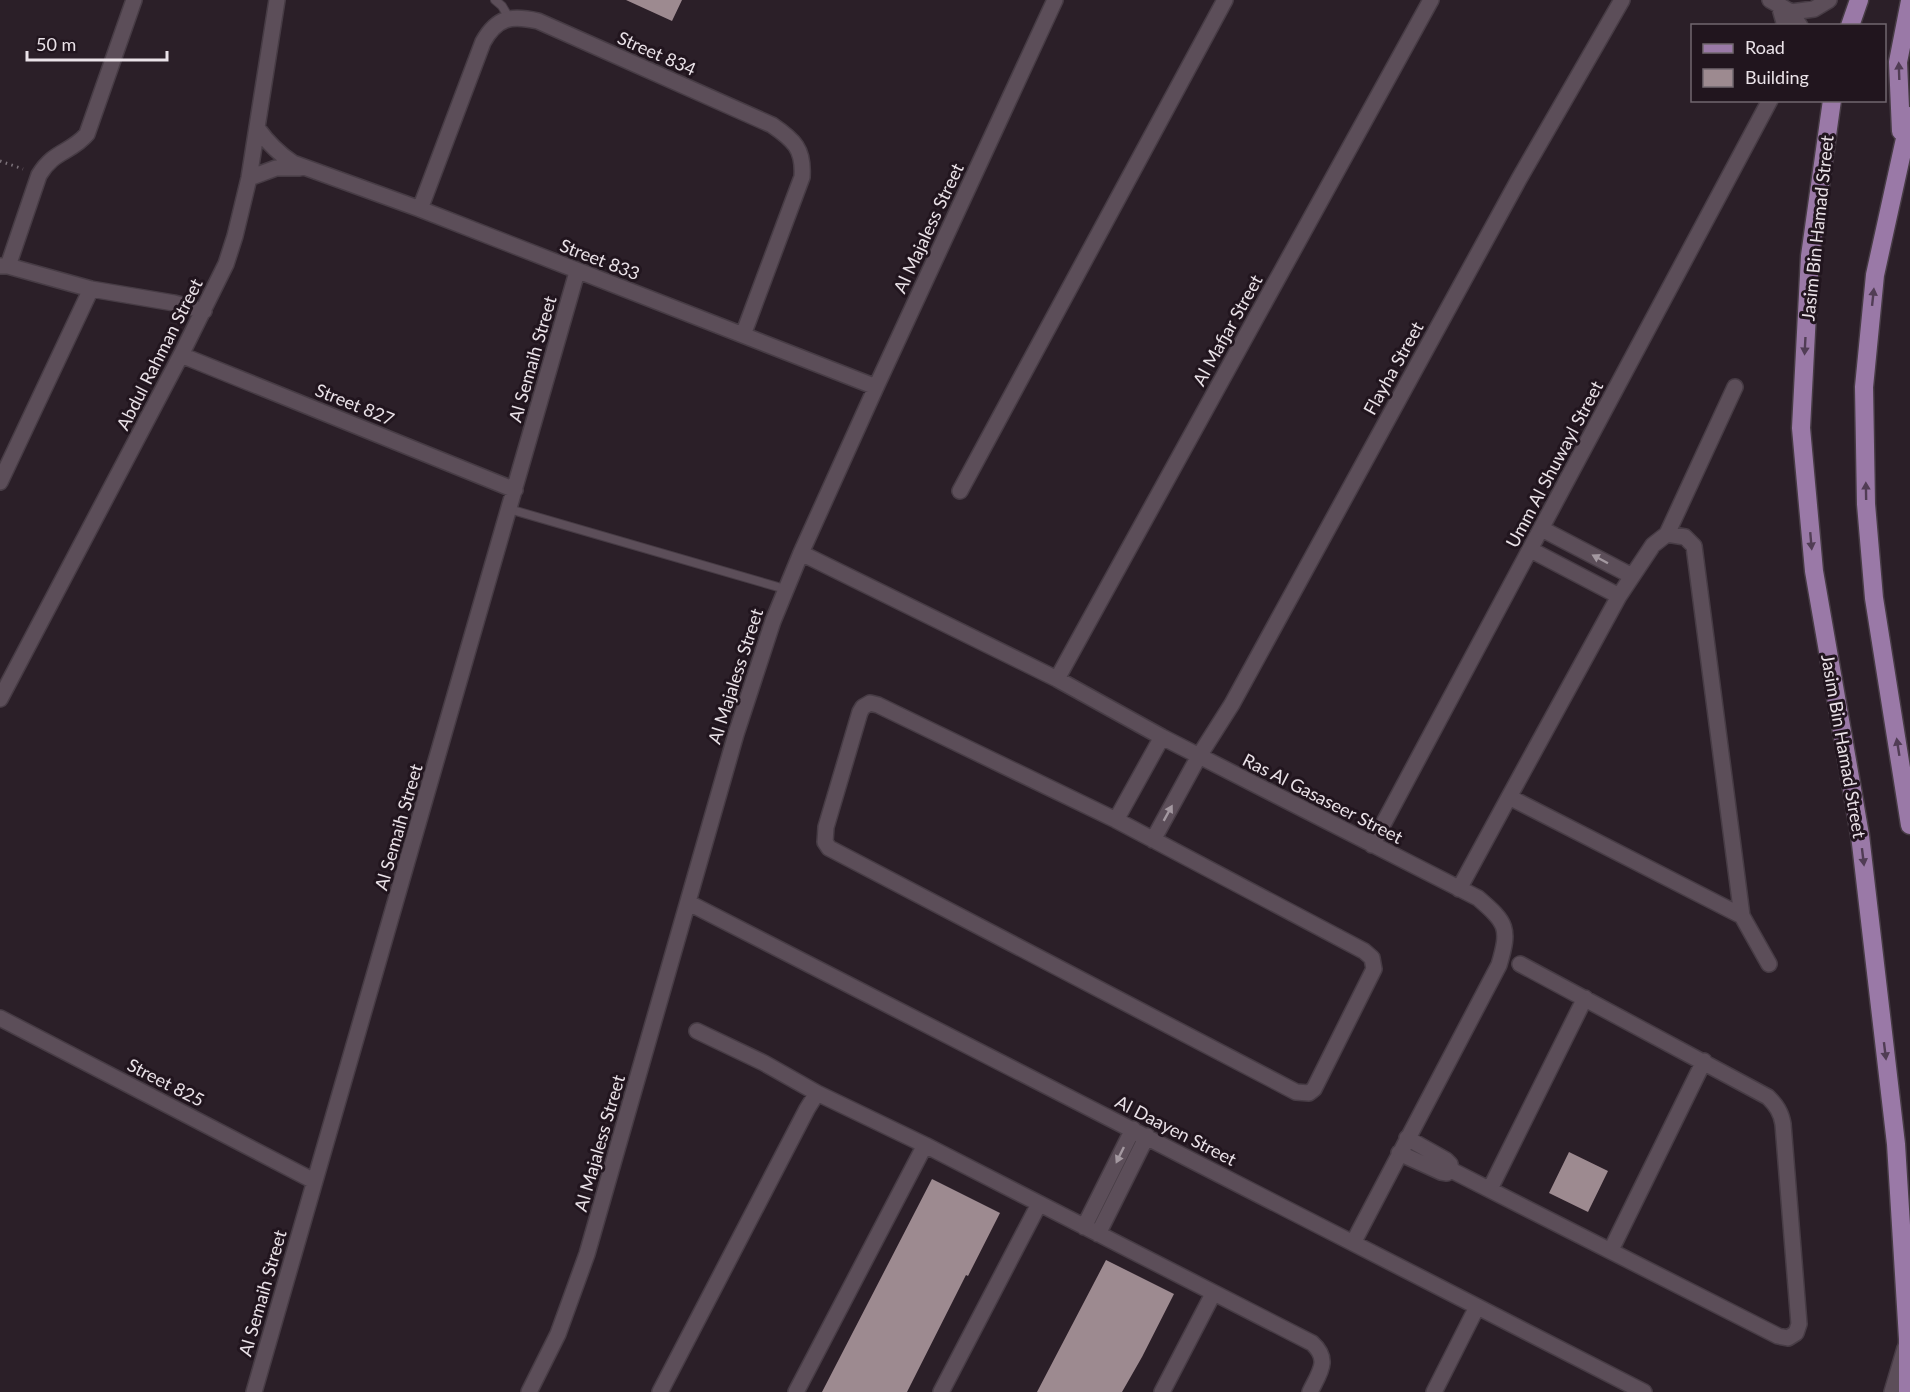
<svg xmlns="http://www.w3.org/2000/svg" width="1910" height="1392" font-family="Lato,sans-serif">
  <style>
    .building { fill: #9d8a90 }
    .lines { fill: none; stroke-linecap: round; stroke-linejoin: round }
    .lane-casing { stroke: #473c45; stroke-width: 10 }
    .street-casing { stroke: #473c45; stroke-width: 18 }
    .primary-casing { stroke: #473c45; stroke-width: 21 }
    .path { stroke: #7d737b; stroke-width: 3; stroke-dasharray: 1.5 4.5; stroke-linecap: butt }
    .lane { stroke: #5c4e59; stroke-width: 8 }
    .street { stroke: #5c4e59; stroke-width: 15 }
    .primary { stroke: #9a79a7; stroke-width: 18 }
    .oneway { fill: #513d55 }
    .oneway2 { fill: #a398a0 }
    .labels { text-anchor: middle; dominant-baseline: central; stroke-width: 6; stroke-linejoin: round; paint-order: stroke }
    .street-label { font-size: 18px; fill: #eae2e8; stroke: #21151e }
  </style>
  <rect width="100%" height="100%" fill="#2b1f28"/>
  <path class="building" d="M626 0H682L672 21Z
    M1569 1152 1608 1171 1588 1212 1549 1193Z
    M932 1179 1000 1213 968 1276 966 1275 907 1392H822Z
    M1106 1260 1174 1294 1142 1357 1122 1392H1037Z"/>
  <g class="lines">
    <g class="lane-casing">
      <path id="lane" d="M495 0 502 6 509 18
        M509 509 785 589"/>
    </g>
    <g class="street-casing">
      <path id="street" d="M1770 0 1791 12 1800 26
        M1779 5 1785 26
        M1791 12 1814 9 1829 0
        M258 129C268 143 278 153 293 163L420 209 876 387
        M249 178 276 168H300
        M420 209 483 42C497 17 511 15 538 21L772 125C794 140 804 149 802 177L743 335
        M0 266H8L91 289 174 303 204 311
        M8 266 39 175C54 150 71 153 87 134L134 0
        M181 355 515 490
        M0 482 91 289
        M960 491 1225 0
        M1542 529 1632 576
        M1667 534 1735 387
        M1531 550 1619 596
        M801 553 1057 679 1162 737 1478 898C1507 923 1510 928 1499 965L1353 1243
        M1057 679 1431 0
        M0 699 181 355 226 264 235 236 249 178 277 0
        M870 703 878 705 1116 820 1364 951 1372 958 1374 969 1314 1089 1309 1093 1296 1092 829 848 825 842 826 827 860 712 863 707Z
        M1116 820 1162 737
        M1153 840 1199 756 1232 704 1519 179 1622 0
        M1372 845 1770 100
        M1459 889 1509 797
        M689 903 1644 1392
        M1742 916 1509 797 1619 596 1653 545 1667 534 1685 537 1694 546 1742 916 1769 964
        M0 1018 314 1181
        M697 1031 764 1063 817 1093
        M1407 1138 1446 1160 1450 1164 1451 1170
        M1399 1153 1441 1172 1447 1173 1451 1170 1778 1336 1788 1338 1796 1333 1799 1324 1783 1124C1781 1112 1776 1105 1768 1097L1520 964
        M1490 1189 1585 998
        M1084 1227 1133 1129
        M1098 1234 1147 1136
        M1611 1250 1704 1061
        M254 1392 577 272
        M529 1392 558 1334 587 1254 736 734 773 621 801 553 876 387 1055 0
        M660 1392 807 1109 817 1093 925 1145 1312 1343C1331 1360 1319 1373 1310 1392
        M796 1392 925 1145
        M941 1392 1039 1204
        M1162 1392 1213 1294
        M1434 1392 1477 1307
        M1892 1392 1905 1348"/>
    </g>
    <g class="primary-casing">
      <path id="primary" d="M1850 26 1859 0
        M1832 100 1810 256 1801 428 1814 571 1860 835 1896 1144 1908 1339V1392
        M1910 116 1875 275 1864 387 1866 504 1874 598 1910 825
        M1901 131 1898 62 1910 1"/>
    </g>
    <path class="path" d="M0 161 23 169"/>
    <use href="#lane" class="lane"/>
    <use href="#street" class="street"/>
    <use href="#primary" class="primary"/>
  </g>
  <defs><path id="oneway-solid" d="M-6-.8H1V-3.2L6.5 0L1 3.2V.8H-6Z" transform="scale(1.5)"/></defs>
  <g class="oneway">
    <use href="#oneway-solid" transform="translate(1899 71) rotate(-92)"/>
    <use href="#oneway-solid" transform="translate(1873 297) rotate(-84)"/>
    <use href="#oneway-solid" transform="translate(1805 346) rotate(93)"/>
    <use href="#oneway-solid" transform="translate(1866 491) rotate(-91)"/>
    <use href="#oneway-solid" transform="translate(1811 541) rotate(85)"/>
    <use href="#oneway-solid" transform="translate(1898 747) rotate(-99)"/>
    <use href="#oneway-solid" transform="translate(1863 857) rotate(83)"/>
    <use href="#oneway-solid" transform="translate(1885 1051) rotate(83)"/>
  </g>
  <g class="oneway2">
    <use href="#oneway-solid" transform="translate(1600 559) rotate(-152)"/>
    <use href="#oneway-solid" transform="translate(1168 813) rotate(-61)"/>
    <use href="#oneway-solid" transform="translate(1120 1155) rotate(116)"/>
  </g>
  <g class="labels">
    <g class="street-label">
      <text transform="translate(657 53) rotate(24)">Street 834</text>
      <text transform="translate(928 228) rotate(-65)">Al Majaless Street</text>
      <text transform="translate(1817 228) rotate(-84)">Jasim Bin Hamad Street</text>
      <text transform="translate(600 259) rotate(21)">Street 833</text>
      <text transform="translate(1227 330) rotate(-61)">Al Mafjar Street</text>
      <text transform="translate(159 354) rotate(-63)">Abdul Rahman Street</text>
      <text transform="translate(532 359) rotate(-74)">Al Semaih Street</text>
      <text transform="translate(1393 368) rotate(-61)">Flayha Street</text>
      <text transform="translate(355 404) rotate(22)">Street 827</text>
      <text transform="translate(1554 464) rotate(-62)">Umm Al Shuwayl Street</text>
      <text transform="translate(735 676) rotate(-72)">Al Majaless Street</text>
      <text transform="translate(1844 746) rotate(80)">Jasim Bin Hamad Street</text>
      <text transform="translate(1323 798) rotate(27)">Ras Al Gasaseer Street</text>
      <text transform="translate(398 827) rotate(-74)">Al Semaih Street</text>
      <text transform="translate(166 1082) rotate(27)">Street 825</text>
      <text transform="translate(1176 1130) rotate(27)">Al Daayen Street</text>
      <text transform="translate(599 1143) rotate(-74)">Al Majaless Street</text>
      <text transform="translate(262 1293) rotate(-74)">Al Semaih Street</text>
    </g>
  </g>
  <rect x="1691" y="24" width="195" height="78" fill="#21151e" stroke="#71676f" stroke-width="1.5"/>
  <rect x="1703" y="44" width="30" height="9" fill="#9a79a7" stroke="#71676f" stroke-width="1.5"/>
  <text x="1745" y="54" font-size="18" fill="#eae2e8">Road</text>
  <rect x="1703" y="69" width="30" height="18" fill="#9d8a90" stroke="#71676f" stroke-width="1.5"/>
  <text x="1745" y="84" font-size="18" fill="#eae2e8">Building</text>
  <path d="M27 51v9h140v-9" fill="none" stroke="#eae2e8" stroke-width="3"/>
  <text x="36" y="51" font-size="18" fill="#eae2e8" stroke="#21151e" stroke-width="4.5" paint-order="stroke">50 m</text>
</svg>
